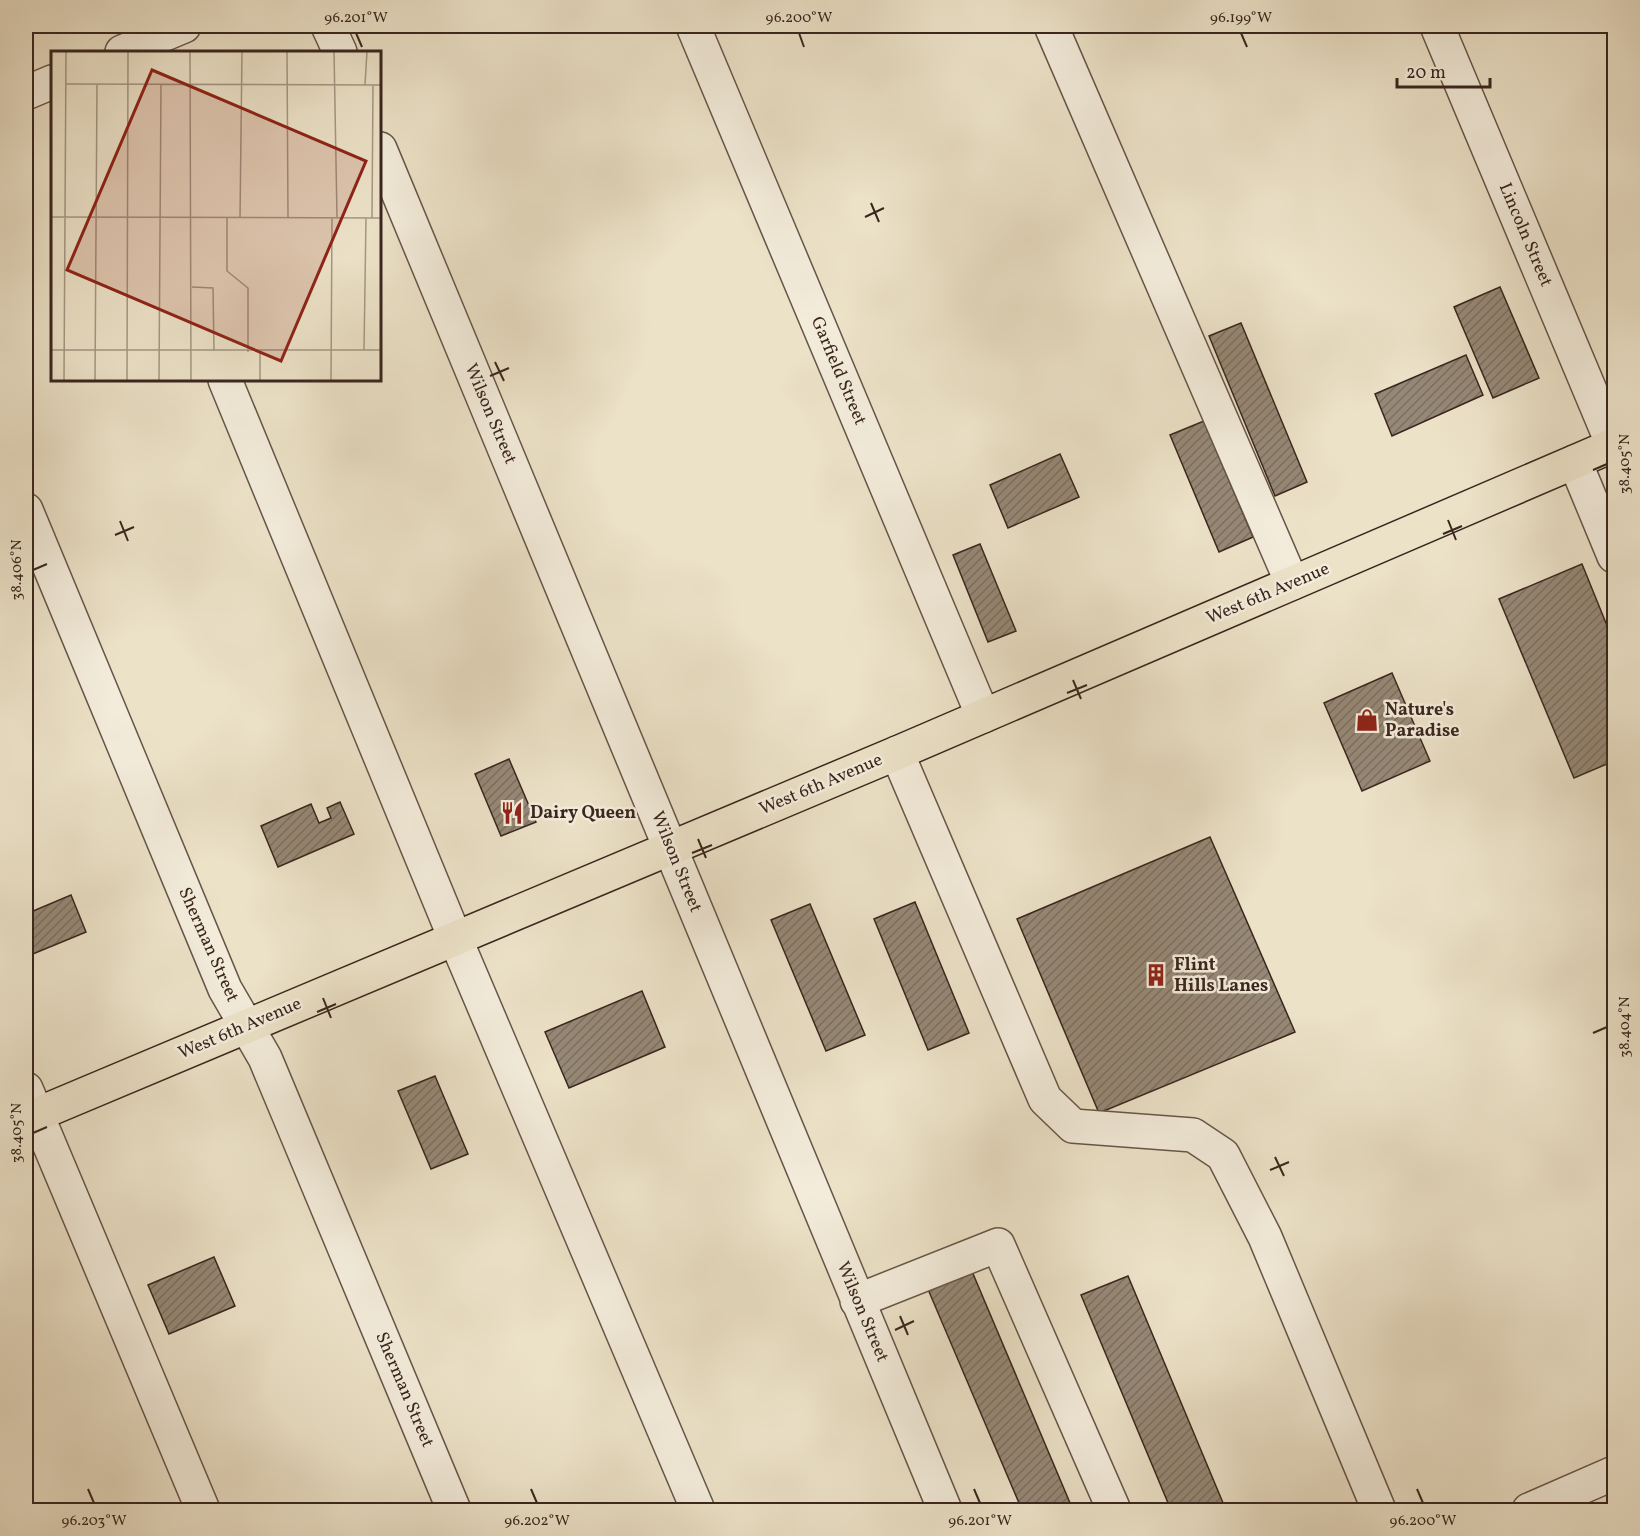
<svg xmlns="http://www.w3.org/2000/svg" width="1640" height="1536" font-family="Vollkorn,serif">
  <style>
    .building { fill: url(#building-hatch); stroke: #39261e; stroke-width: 1.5 }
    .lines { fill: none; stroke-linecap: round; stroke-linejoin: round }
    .minor-casing { stroke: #665548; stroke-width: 36 }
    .major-casing { stroke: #39261e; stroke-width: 36 }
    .minor { stroke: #f3ecdb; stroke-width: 33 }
    .major { stroke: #ece2c8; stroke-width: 33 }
    .ticks { fill: none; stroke: #39261e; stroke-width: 2 }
    .labels { text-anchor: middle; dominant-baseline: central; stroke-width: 5; stroke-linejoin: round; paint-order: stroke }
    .street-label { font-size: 18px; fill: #39261e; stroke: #f3ecdb }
    .poi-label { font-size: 18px; font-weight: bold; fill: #39261e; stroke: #f3ecdb; text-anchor: start }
    .inset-road { fill: none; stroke: #a49784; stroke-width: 1.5 }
    .view { fill: #8f2418; fill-opacity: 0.15; stroke: #8f2418; stroke-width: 3 }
    .inset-edge { fill: none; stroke: #39261e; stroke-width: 3 }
    .neatline { fill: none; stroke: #39261e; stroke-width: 2 }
    .ticks-label { font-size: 15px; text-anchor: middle; fill: #39261e }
  </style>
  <defs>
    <pattern id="building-hatch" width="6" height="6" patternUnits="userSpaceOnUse" patternTransform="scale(1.5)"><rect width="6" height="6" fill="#968876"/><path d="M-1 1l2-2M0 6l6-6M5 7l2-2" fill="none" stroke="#7b6f60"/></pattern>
  </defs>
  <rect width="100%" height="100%" fill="#ece2c8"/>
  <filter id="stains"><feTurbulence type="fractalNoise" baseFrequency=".00333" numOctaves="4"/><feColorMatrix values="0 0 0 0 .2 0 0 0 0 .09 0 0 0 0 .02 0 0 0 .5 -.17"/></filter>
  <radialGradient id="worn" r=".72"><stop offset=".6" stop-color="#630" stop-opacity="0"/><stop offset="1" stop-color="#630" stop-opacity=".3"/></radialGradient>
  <path class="building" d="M1500 287 1539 378 1493 398 1454 307Z
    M1241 323 1307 482 1275 496 1209 336Z
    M1466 355 1483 395 1392 436 1375 394Z
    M1204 421 1253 537 1219 552 1170 435Z
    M1060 454 1079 497 1008 528 990 485Z
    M980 544 1016 631 988 642 953 555Z
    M1582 564 1614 643V761L1574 778 1499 599Z
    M1392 673 1430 761 1362 791 1324 703Z
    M509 759 536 822 501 836 475 774Z
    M340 802 354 834 278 867 261 826 311 804 319 823 331 818 327 808Z
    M1210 837 1295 1032 1099 1113 1017 919Z
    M71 895 86 932 28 956 26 949V914Z
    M915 902 969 1033 928 1050 874 919Z
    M810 904 865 1035 826 1051 771 920Z
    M642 991 665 1047 569 1088 545 1032Z
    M435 1076 468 1154 431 1169 398 1091Z
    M214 1257 235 1306 169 1334 148 1285Z
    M971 1269 1073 1510H1022L927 1287Z
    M1128 1276 1226 1510H1171L1081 1295Z"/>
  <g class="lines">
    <g class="minor-casing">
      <path id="minor" d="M328 26 340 52
        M693 26 983 716
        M1051 26 1292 583
        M1437 26 1613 445
        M122 52 184 26
        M26 93 52 82
        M380 149 945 1510
        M225 380 455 938 698 1510
        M1575 462 1614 556
        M26 510 225 989 265 1058 454 1510
        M897 753 1045 1099 1073 1126 1193 1135 1223 1155 1265 1237 1379 1510
        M26 1089 203 1510
        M857 1301 998 1245 1114 1510
        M1529 1510 1614 1473"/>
    </g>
    <g class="major-casing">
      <path id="major" d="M26 1119 897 753 1614 445"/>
    </g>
    <use href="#minor" class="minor"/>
    <use href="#major" class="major"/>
  </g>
  <path class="ticks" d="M356 33 362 47M799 33 804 47M1241 33 1247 47M871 203 879 222M865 217 884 208M495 362 504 381M490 376 509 368M1593 470 1607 464M1448 520 1456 540M120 521 128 541M1443 534 1462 526M115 535 134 527M33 570 47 564M1073 680 1081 699M1067 693 1087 685M698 839 706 858M692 853 712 845M323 998 331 1018M317 1012 336 1004M1593 1033 1607 1027M33 1133 47 1127M1275 1157 1284 1176M1270 1170 1289 1162M900 1316 908 1335M895 1330 914 1321M88 1489 94 1503M531 1489 537 1503M974 1489 980 1503M1417 1489 1423 1503"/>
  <defs>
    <g id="shop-bare" transform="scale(1.8)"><path d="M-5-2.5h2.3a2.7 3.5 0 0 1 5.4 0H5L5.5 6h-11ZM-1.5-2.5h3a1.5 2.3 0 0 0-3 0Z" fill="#8f2418" stroke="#f3ecdb" stroke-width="2.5" paint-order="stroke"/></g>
    <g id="restaurant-bare" transform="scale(1.8)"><path d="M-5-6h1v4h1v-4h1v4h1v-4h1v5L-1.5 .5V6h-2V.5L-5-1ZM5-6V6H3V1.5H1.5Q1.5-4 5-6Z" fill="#8f2418" stroke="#f3ecdb" stroke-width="2.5" paint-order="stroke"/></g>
    <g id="building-bare" transform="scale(1.8)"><path d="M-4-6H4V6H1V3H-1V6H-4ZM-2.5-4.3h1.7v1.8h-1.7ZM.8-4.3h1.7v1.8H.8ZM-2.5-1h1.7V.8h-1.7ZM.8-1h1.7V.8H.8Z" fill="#8f2418" stroke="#f3ecdb" stroke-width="2.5" paint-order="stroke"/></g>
  </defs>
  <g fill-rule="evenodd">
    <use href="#shop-bare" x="1367" y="720"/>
    <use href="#restaurant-bare" x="512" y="813"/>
    <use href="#building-bare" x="1156" y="975"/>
  </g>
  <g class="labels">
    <g class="street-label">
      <text transform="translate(1525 235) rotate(67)">Lincoln Street</text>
      <text transform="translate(838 371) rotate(67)">Garfield Street</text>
      <text transform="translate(490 414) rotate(67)">Wilson Street</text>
      <text transform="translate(1268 594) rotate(-23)">West 6th Avenue</text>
      <text transform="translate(821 785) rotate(-23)">West 6th Avenue</text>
      <text transform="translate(676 862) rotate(68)">Wilson Street</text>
      <text transform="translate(208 945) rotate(66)">Sherman Street</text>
      <text transform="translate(240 1029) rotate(-23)">West 6th Avenue</text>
      <text transform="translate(862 1312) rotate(67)">Wilson Street</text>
      <text transform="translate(404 1390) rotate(67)">Sherman Street</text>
    </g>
    <g class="poi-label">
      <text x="1385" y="710">Nature's<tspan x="1385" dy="21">Paradise</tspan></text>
      <text x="530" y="813">Dairy Queen</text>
      <text x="1174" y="965">Flint<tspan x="1174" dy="21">Hills Lanes</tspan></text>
    </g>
  </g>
  <g transform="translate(51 51)">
    <rect width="330" height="330" fill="#ece2c8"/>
    <path class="inset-road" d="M139 0 140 330M236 0 237 167M283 0 286 166M14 33 330 34M314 34 316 0M0 166 330 167M176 167V220L197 237V301M189 167 191 0M321 167 322 34M141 236 162 237 163 300M0 299H330M313 299 315 167M13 330 15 0M44 330 46 33M76 330 77 0M108 330 110 33M209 330V301M280 330 281 166"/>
    <path class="view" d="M101 19 315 110 230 310 16 219Z"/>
    <rect width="330" height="330" class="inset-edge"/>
  </g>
  <rect width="1640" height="1536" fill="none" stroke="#ece2c8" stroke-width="66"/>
  <path d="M1397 78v9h93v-9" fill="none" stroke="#39261e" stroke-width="3"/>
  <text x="1406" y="78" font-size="18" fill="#39261e" stroke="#f3ecdb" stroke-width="4.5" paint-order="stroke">20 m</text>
  <rect x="33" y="33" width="1574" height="1470" class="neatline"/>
  <g class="ticks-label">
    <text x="356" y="22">96.201°W</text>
    <text x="799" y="22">96.200°W</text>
    <text x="1241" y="22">96.199°W</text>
    <text transform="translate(1624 464) rotate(-90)" y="5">38.405°N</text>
    <text transform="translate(16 570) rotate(-90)" y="5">38.406°N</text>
    <text transform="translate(1624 1027) rotate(-90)" y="5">38.404°N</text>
    <text transform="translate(16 1133) rotate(-90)" y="5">38.405°N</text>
    <text x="94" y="1525">96.203°W</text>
    <text x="537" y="1525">96.202°W</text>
    <text x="980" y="1525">96.201°W</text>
    <text x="1423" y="1525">96.200°W</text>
  </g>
  <rect width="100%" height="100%" filter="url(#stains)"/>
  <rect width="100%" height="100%" fill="url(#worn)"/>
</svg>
